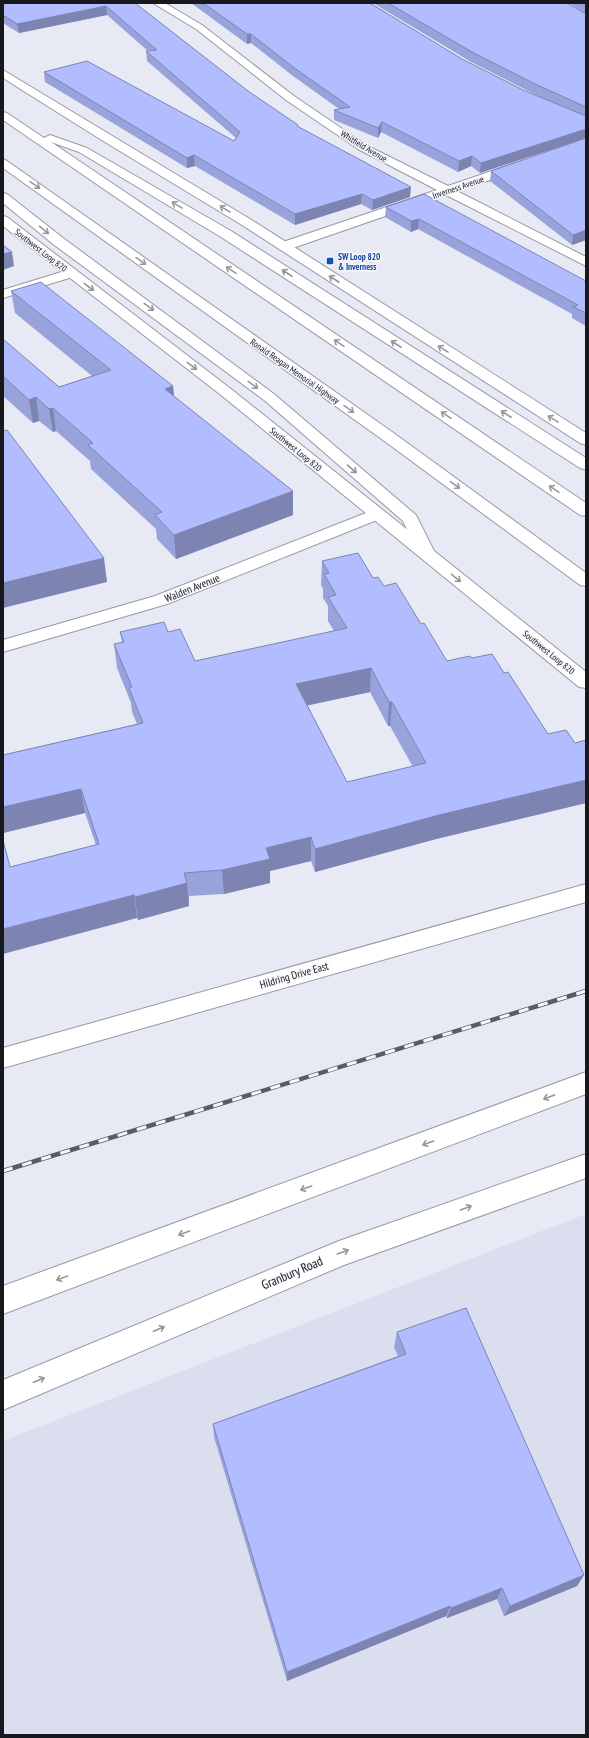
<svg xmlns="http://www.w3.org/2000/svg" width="589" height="1738" font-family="'PT Sans Narrow',sans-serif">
<rect width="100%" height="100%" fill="#e7e9f4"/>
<path fill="#dadeef" d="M586 1214V1735H3V1441Z"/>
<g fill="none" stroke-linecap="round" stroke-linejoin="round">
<defs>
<path id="street" d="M153 3H165L202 25 294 96 366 145 448 186 515 163H523L525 166 523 169 457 191 586 257V266L446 195 290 249H280L279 246 280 243 437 190 358 149 286 100 196 29Z
M71 269 76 270 78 273 76 276 3 298V290Z
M376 509 382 510 384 514 382 518 167 604 3 652V640L155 596Z
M586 884V902L3 1068V1048Z"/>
<path id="secondary" d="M3 70 250 219 586 433V445L580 443 242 225 100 139 3 78Z
M3 216 7 217 231 389 586 672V688L579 687 221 395 3 226Z
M586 1072V1094L3 1314V1286Z
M586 1154V1178L344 1265 3 1410V1380L339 1241Z"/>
<path id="highway" d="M3 112 7 113 44 138 50 135 87 148 231 231 586 458V470L580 468 221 237 79 152 51 142 586 503V516L580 515 3 120Z
M3 159 7 161 395 434 586 573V586L580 585 383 440 3 168Z
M3 193 7 194 63 238 274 394 416 515 435 553 432 557 426 558 420 557 403 521 264 400 53 244 3 203Z"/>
</defs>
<use href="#street" stroke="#9799a3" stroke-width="2"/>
<use href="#secondary" stroke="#9799a3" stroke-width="2"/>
<use href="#highway" stroke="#9799a3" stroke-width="2"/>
<use href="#street" fill="#fff" fill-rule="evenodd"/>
<use href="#secondary" fill="#fff" fill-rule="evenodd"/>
<use href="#highway" fill="#fff" fill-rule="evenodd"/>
<defs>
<path id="rail" d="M3 1171 586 991"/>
</defs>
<use href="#rail" stroke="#5b5c63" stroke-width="4.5"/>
<use href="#rail" stroke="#f6f7fd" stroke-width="3" stroke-dasharray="10" stroke-linecap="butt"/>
</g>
<path fill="#99a3db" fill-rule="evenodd" d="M3 3H135L248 91 298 125V127L410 197 372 210 361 204 295 225 195 166 187 168 45 82 44 72 234 141 236 138 147 61 146 51H148L107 15 19 33 3 23Z
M191 3H370L462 59 523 90 545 99 532 93 471 62 373 3H567L585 13 569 3H586V138L480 173 471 166 458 172 381 132 378 138 334 120V110L339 109 293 76 251 43 247 44Z
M586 138V240L572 245 490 181 491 171Z
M386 207 586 281V326L572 318V314L418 229 411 232 385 217Z
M11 291 173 386 174 396 293 515 176 559 157 539 156 529 91 469 90 461 56 431 53 432 39 421 33 423 3 396V339L59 387 92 376 15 313Z
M322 561 373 578 384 586 421 624 447 661 472 658 504 673 548 734 575 743 586 740V803L436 839 315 872 311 861 270 871V883L224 894 189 896V906L138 920 137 918 10 867 96 845 85 813 3 833V755L137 724 132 712 131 703 117 668 114 644 122 642 120 632H168L195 661 334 631 328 621V606L323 598V589L321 585ZM370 692 388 726H390L413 767 347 782 307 705Z
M397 1332 584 1575 577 1586 504 1616 497 1599 447 1618 446 1616 287 1681 214 1437 213 1424 398 1356 394 1347Z"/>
<path fill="#7d84b2" d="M106 6 107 15 19 33 17 24Z
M247 34H251V43L247 44Z
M382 122 381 132 378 138V128Z
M586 129V138L480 173 481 163Z
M194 155 195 166 187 168V158Z
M472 156 471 166 458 172 459 161Z
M411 187 410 197 372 210 373 200Z
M362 194 361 204 295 225V214Z
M419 219 418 229 411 232V221Z
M586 230V240L572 245 573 235Z
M12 252 14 266 3 270V254Z
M173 386 175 409 165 389Z
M36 397 39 421 33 423 29 400Z
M53 408 56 431 53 432 49 409Z
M293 491V515L176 559 174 535Z
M104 558 107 582 3 608V583Z
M371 668 370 692 296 708V684Z
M389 702H392L390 726H388Z
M586 780V803L436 839 315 872V849L439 815Z
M81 789 85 813 3 833V807Z
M311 837V861L270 871V883L224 894 222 870 266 848Z
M187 883 189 906 138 920 135 897Z
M134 895 137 918 3 954V929Z
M584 1575 577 1586 504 1616 510 1606Z
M502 1588 497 1599 447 1618 451 1608Z
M450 1606 446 1616 287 1681V1672Z"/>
<path fill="#b2bdff" stroke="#7d84b2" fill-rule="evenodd" d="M10 3H135L248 91 298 125 297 126 411 187 373 200 362 194 295 214 194 155 187 158 44 72 87 61 234 141 240 132 146 51 157 50 106 6 17 24 3 15V4Z
M203 3H370L462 59 523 90 586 116V129L481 163 472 156 459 161 382 122 378 128 334 110 350 107 293 67 251 34H247Z
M388 3H567L586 14V107L533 83 472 52Z
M586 138V230L573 235 491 171Z
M424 194 586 281V313L573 307 578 305 419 219 411 221 386 207Z
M3 245 12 252 3 254Z
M41 282 173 386 165 389 293 491 174 535 155 515 162 512 88 445 93 443 53 408 49 409 36 397 29 400 3 376V339L59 387 111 370 11 291Z
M7 430 104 558 3 583V431Z
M358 553 373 578 378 577 384 586 396 583 421 624 424 623 447 661 470 656 472 658 492 654 504 673 508 672 548 734 566 730 575 743 586 740V780L439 815 315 849 311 837 266 848 270 859 222 870 184 873 187 883 135 897 134 895 3 929V840L10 867 99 844 81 789 3 807V755L143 723 129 688 132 687 114 644 124 642 120 632 164 622 168 632 180 629 195 661 347 628 328 597 336 595 324 574 329 573 322 561ZM371 668 389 702H392L426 763 347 782 296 684Z
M466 1308 584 1575 510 1606 502 1588 451 1608 450 1606 287 1672 213 1424 406 1354 397 1332Z"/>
<defs><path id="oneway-shaft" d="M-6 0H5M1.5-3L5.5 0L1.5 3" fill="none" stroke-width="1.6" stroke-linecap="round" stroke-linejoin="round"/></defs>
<g stroke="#979799">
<use href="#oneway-shaft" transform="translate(35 185) rotate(35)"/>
<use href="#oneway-shaft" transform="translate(177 205) rotate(-149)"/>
<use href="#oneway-shaft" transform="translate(225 209) rotate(-149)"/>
<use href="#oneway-shaft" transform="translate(44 230) rotate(39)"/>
<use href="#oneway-shaft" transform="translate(141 261) rotate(35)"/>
<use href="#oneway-shaft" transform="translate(231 270) rotate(-146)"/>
<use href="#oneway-shaft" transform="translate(287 273) rotate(-147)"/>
<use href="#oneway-shaft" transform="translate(334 279) rotate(-147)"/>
<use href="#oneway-shaft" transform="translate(89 287) rotate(37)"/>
<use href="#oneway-shaft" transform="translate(149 307) rotate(36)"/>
<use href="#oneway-shaft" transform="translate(339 343) rotate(-146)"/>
<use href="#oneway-shaft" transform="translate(396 344) rotate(-147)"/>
<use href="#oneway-shaft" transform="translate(443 349) rotate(-148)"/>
<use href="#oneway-shaft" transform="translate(192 366) rotate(37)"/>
<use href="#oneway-shaft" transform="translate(253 385) rotate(37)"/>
<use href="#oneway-shaft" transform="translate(349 409) rotate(35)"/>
<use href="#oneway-shaft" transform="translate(506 414) rotate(-147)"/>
<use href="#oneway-shaft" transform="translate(446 415) rotate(-146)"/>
<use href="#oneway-shaft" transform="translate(553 419) rotate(-148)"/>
<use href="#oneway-shaft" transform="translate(352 469) rotate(41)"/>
<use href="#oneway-shaft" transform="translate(455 485) rotate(36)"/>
<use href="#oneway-shaft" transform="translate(554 489) rotate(-146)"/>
<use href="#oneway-shaft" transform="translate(456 578) rotate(39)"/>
<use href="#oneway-shaft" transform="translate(549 1097) rotate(160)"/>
<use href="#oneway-shaft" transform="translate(428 1143) rotate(160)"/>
<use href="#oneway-shaft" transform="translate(306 1188) rotate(160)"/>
<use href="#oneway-shaft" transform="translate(466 1208) rotate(-20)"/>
<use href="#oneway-shaft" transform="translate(184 1233) rotate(160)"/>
<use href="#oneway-shaft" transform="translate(343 1252) rotate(-20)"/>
<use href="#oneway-shaft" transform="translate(62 1278) rotate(160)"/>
<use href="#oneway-shaft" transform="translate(159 1329) rotate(-23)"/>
<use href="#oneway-shaft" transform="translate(39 1380) rotate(-23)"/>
</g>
<rect fill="#1a4fb4" stroke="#f6f7fd" stroke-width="1.5" x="326" y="257" width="8" height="8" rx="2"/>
<g text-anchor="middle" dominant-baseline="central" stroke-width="3" stroke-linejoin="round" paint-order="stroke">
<g font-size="9" fill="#17181c" stroke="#f6f7fd">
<text transform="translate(364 146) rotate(31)">Whitfield Avenue</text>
<text transform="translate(458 187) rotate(-19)">Inverness Avenue</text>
<text transform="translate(41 250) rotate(38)">Southwest Loop 820</text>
<text transform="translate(295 371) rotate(35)">Ronald Reagan Memorial Highway</text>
<text transform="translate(296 449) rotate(39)">Southwest Loop 820</text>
<text transform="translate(549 652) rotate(39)">Southwest Loop 820</text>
</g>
<g font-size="9" font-weight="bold" fill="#164399" stroke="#f6f7fd" text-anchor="start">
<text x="338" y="256">SW Loop 820<tspan x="338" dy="10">&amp; Inverness</tspan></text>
</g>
<g font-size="11" fill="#17181c" stroke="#f6f7fd">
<text transform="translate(192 588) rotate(-22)">Walden Avenue</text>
<text transform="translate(294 975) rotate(-16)">Hildring Drive East</text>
</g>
<g font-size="13" fill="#17181c" stroke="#f6f7fd">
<text transform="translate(292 1273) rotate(-23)">Granbury Road</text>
</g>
</g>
<rect width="589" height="1738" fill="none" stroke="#17181c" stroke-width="8"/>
</svg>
